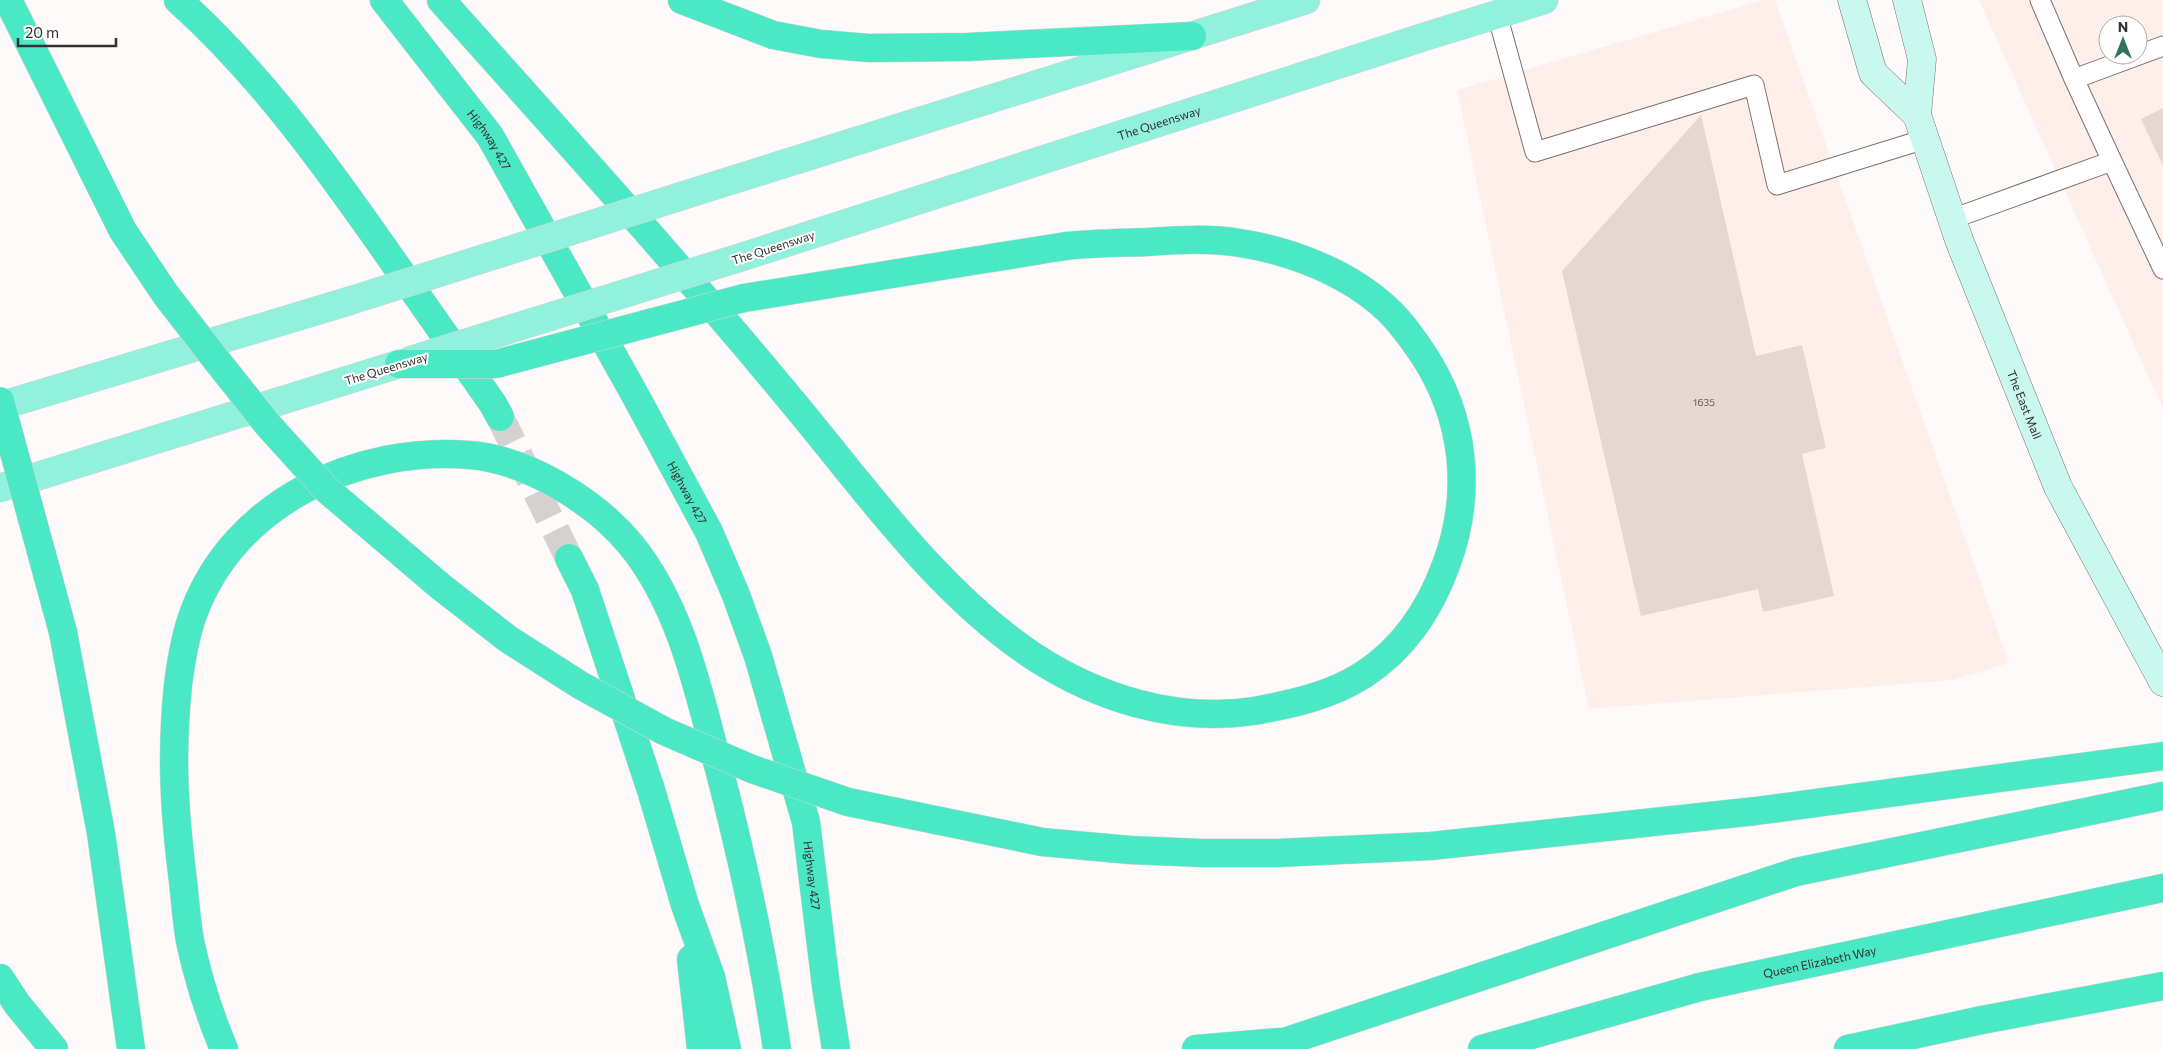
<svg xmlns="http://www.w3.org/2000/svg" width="2163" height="1049" font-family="Commissioner,sans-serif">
<rect width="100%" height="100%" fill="#fdfaf9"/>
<path fill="#feefea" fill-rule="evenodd" d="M1764 0H1775L2009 663 1952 680 1589 709 1457 90Z
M1979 0H2163V409ZM2108 25H2138V55H2108Z"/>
<path fill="#e7d7d1" d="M2163 108V166L2141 119Z
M1701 115 1756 356 1802 345 1826 448 1802 454 1834 596 1763 612 1758 589 1641 616 1562 271Z"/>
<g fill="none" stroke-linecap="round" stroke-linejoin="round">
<path stroke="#d5d1d0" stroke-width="28" stroke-dasharray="28 14" stroke-linecap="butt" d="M500 417 569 558"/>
<defs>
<path id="lane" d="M2040 0 2074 79
M1497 14 1535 152 1754 85 1777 185 1925 139
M2112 161 2074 79 2163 46
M1952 219 2112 161 2163 269"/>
<g id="secondary">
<path d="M1852 0 1873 73 1917 115"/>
<path id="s1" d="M1907 0 1922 59 1917 115 1959 240 2058 487 2163 682"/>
</g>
<g id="primary">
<path d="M707 188 1306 0"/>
<path id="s2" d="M745 256 1430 35 1544 0"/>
<path d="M0 406 349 301"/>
<path d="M0 488 399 364"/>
</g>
<g id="highway">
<path d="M178 0C256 70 316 152 376 237 415 293 454 349 493 404L500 417"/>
<path id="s3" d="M384 0 490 136 634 393 709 532 736 595 758 656 806 822 826 986 836 1049"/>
<path d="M441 0C557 130 675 260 786 394 861 483 935 591 1033 656 1097 698 1176 723 1254 711 1292 704 1330 696 1363 675 1403 649 1430 609 1446 565 1473 493 1465 418 1423 354 1412 338 1401 322 1387 309 1348 273 1292 251 1240 243 1209 238 1177 240 1147 242 1120 243 1092 243 1066 246 1039 250 1012 255 985 259 905 272 824 285 744 298"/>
<path d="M682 0 773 35 821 44 869 48 967 47 1192 36"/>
<path d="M569 558 585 590 651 790 685 905 711 977 727 1049"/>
<path d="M63 632 101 833 131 1049"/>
<path d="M1130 850 1202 853H1277L1431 846 1756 811 2163 756"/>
<path d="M691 959 701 1049"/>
<path d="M0 978 17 1004 54 1049"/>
<path d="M224 1049C209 1014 198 978 190 941 186 919 185 896 182 873 174 807 171 753 178 685 181 661 185 635 194 612 235 502 357 446 469 455 526 459 595 501 631 545 680 605 698 688 717 761 742 856 763 952 777 1049"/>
<path d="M1196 1049 1280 1042"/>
<path d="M1263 1049 1796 872 2163 796"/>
<path id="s4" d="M1482 1049 1700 987 2163 888"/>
<path d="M1848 1049 1982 1020 2163 986"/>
</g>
</defs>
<use href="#lane" stroke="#7c6f6a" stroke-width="21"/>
<use href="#secondary" stroke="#7c6f6a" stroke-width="29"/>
<use href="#primary" stroke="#d7d5d5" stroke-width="29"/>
<use href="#highway" stroke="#d7d5d5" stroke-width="29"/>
<use href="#lane" stroke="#fff" stroke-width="19"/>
<use href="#secondary" stroke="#c9f8ee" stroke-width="28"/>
<use href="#primary" stroke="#92f1dc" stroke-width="28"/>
<use href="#highway" stroke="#4ae8c5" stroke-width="28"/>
<defs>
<path id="primary-bridge" d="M349 301 707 188
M408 361 745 256"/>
<path id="highway-bridge" d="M8 0 123 231 166 295 214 357 268 425 326 489 440 586 508 639 580 685 664 731 752 769 848 802 1042 842 1130 850
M399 364H496L744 298
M0 401 63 632"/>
</defs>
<use href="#primary-bridge" stroke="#d7d5d5" stroke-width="29" stroke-linecap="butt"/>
<use href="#highway-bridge" stroke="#d7d5d5" stroke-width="29" stroke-linecap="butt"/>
<use href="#primary-bridge" stroke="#92f1dc" stroke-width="28"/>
<use href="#highway-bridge" stroke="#4ae8c5" stroke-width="28"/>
</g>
<g text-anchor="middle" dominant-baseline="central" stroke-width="4" stroke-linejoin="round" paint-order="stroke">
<g font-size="10" fill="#625956">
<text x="1704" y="402">1635</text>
</g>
<g font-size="12" fill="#352f2d" stroke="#fff">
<text stroke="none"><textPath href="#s2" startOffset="435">The Queensway</textPath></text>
<text stroke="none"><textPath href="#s3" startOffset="175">Highway 427</textPath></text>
<text transform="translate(773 247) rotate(-18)">The Queensway</text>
<text transform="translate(386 368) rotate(-17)">The Queensway</text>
<text stroke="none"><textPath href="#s1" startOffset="426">The East Mall</textPath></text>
<text stroke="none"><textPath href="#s3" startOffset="580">Highway 427</textPath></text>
<text stroke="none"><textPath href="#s3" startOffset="985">Highway 427</textPath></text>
<text stroke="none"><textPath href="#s4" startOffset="349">Queen Elizabeth Way</textPath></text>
</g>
</g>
<g transform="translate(2123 40)"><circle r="24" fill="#ffffff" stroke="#aeacab"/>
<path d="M0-4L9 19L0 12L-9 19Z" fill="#317262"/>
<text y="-8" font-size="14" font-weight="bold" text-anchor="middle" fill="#352f2d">N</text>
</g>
<path d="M18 38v8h98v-8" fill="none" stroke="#352f2d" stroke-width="2.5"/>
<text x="25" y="38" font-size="15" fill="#352f2d" stroke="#ffffff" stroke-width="4" paint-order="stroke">20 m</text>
</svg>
